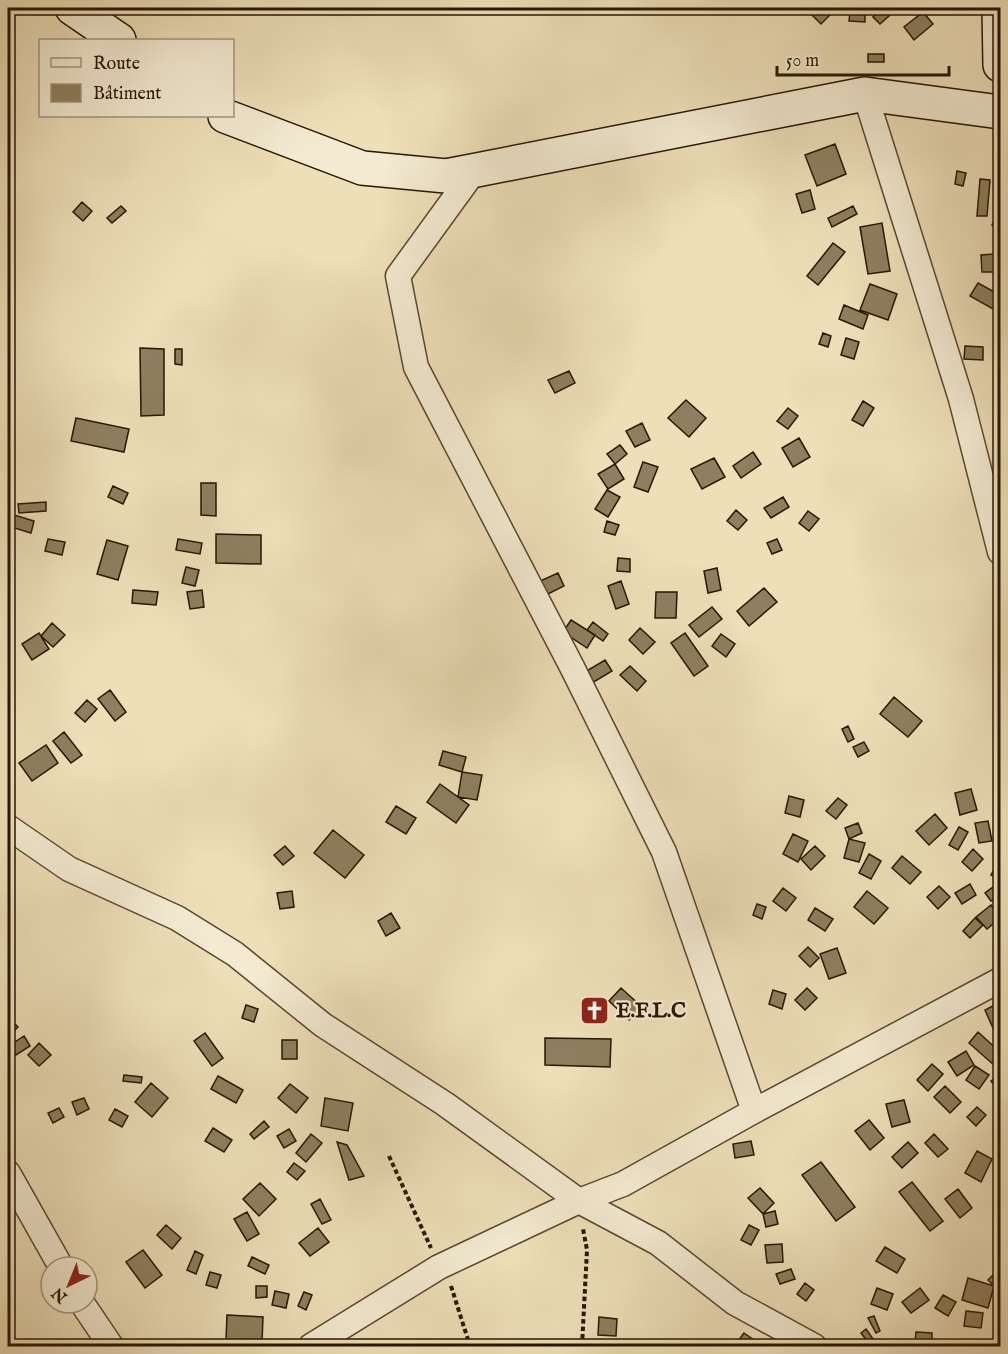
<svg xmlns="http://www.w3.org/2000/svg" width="1008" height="1354" font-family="'IM FELL English',serif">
<rect width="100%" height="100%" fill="#eddfb8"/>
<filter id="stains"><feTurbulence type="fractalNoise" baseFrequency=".00333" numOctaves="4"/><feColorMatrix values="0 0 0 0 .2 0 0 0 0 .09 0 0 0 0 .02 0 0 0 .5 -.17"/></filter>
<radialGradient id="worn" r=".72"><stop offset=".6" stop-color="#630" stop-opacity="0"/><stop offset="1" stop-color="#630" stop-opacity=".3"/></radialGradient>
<path fill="#8e7f60" stroke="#271601" stroke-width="1.5" d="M819 8 830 15 821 24 812 15Z
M882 9 889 16 880 24 873 17Z
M850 12 865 13V22L849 21Z
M923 12 933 24 914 40 904 27Z
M868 54H884V62H868Z
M835 144 846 174 817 186 805 155Z
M957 171 966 173 963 186 955 184Z
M980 179 990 180 987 216H977Z
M810 190 815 209 802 213 796 194Z
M82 202 92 211 83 221 73 212Z
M121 206 126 211 112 223 107 218Z
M853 206 857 214 832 227 828 218Z
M999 213H1000L999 230 992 225Z
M882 223 890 271 868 274 860 227Z
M833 243 845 252 818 285 807 276Z
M994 254 995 272H982L981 255Z
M978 283 1000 295 993 309 970 296Z
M870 284 897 294 888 320 860 310Z
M844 305 868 315 863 329 839 319Z
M823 333 831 336 828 347 819 344Z
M846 338 859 342 854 359 841 355Z
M965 346 983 347V360L964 359Z
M140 348 164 349V415L141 416Z
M175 349H182V365L175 364Z
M569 371 575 383 555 393 548 380Z
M686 400 706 418 689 437 668 418Z
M863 401 874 408 863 426 852 420Z
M788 408 798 416 788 429 777 421Z
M76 418 129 429 124 452 71 441Z
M642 423 650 440 635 447 626 431Z
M799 438 810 457 793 467 782 448Z
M620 445 627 454 615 464 607 454Z
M753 452 761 464 741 478 733 466Z
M714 458 725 477 702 489 691 469Z
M643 462 658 467 648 492 634 487Z
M615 464 624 479 608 489 598 474Z
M201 483H216V516L201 515Z
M113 486 128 493 123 504 108 497Z
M607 490 620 497 608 517 595 509Z
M783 497 789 507 771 518 764 508Z
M46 502V511L19 513 18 504Z
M736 510 747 520 738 530 727 521Z
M808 511 819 519 809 531 799 523Z
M11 514 34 521 31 533 8 526Z
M607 521 619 525 615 535 604 532Z
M216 534 261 535V564L216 563Z
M48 539 65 542 62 555 45 551Z
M178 539 202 543 200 554 176 550Z
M777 539 782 550 772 554 767 543Z
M107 540 128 546 118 580 97 574Z
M618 558 630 559V572L617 571Z
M186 567 199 570 195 586 182 583Z
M717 568 721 590 708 593 704 571Z
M558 573 564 586 536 600 529 586Z
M621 581 629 604 616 609 608 586Z
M764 588 777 602 749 626 737 611Z
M133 590 158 592 156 605 132 603Z
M202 590 204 607 190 609 187 592Z
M656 592H677L676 618H655Z
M712 607 722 619 699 637 689 625Z
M571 620 595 635 587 648 563 632Z
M593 622 608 634 603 641 587 630Z
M52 623 65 635 53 647 41 636Z
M640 628 655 642 643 654 629 640Z
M39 633 49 649 32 660 22 644Z
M685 633 708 666 694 676 671 643Z
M721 634 735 644 726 657 712 646Z
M605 660 612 671 592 683 585 672Z
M630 666 646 681 637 691 620 675Z
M110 690 126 712 115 721 98 699Z
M894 697 922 721 908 737 880 714Z
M87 700 97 709 85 722 75 713Z
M848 726 854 739 848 742 842 729Z
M64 732 82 755 71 763 53 741Z
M864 742 869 751 858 757 853 747Z
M46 745 58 763 32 781 19 763Z
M443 751 466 757 462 772 439 765Z
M462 772 482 775 477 800 458 797Z
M440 784 469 805 456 823 427 802Z
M971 789 977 810 960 815 955 793Z
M789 796 804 800 800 817 785 813Z
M838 798 847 805 836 819 826 811Z
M396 806 416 818 406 834 386 822Z
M935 814 947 828 929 845 916 831Z
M988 821 992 841 979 843 975 823Z
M858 823 862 833 849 839 845 828Z
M959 827 968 832 958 850 949 845Z
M333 830 364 855 345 878 314 853Z
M793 834 808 841 798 862 783 854Z
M849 839 865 843 859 862 844 858Z
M285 846 294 856 283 865 274 855Z
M815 846 825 856 811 870 801 859Z
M973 849 983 859 972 871 962 862Z
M869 854 881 861 871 879 859 873Z
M902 856 921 872 910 884 892 868Z
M995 868 1000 870 999 879 991 875Z
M970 884 976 895 962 904 955 893Z
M997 884 1000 895 991 901 985 893Z
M939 886 950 897 938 909 927 897Z
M783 888 796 898 786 911 773 901Z
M292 891 294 907 280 909 277 893Z
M867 891 888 908 874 924 854 907Z
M757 904 766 907 762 919 753 915Z
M991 905 1000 918 987 929 976 917Z
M815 908 833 919 825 931 808 920Z
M391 913 400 928 386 936 378 921Z
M975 918 983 925 970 938 963 931Z
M808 947 819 958 810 967 799 956Z
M837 948 846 973 829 979 820 954Z
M621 988 642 1007 629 1020 609 1001Z
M807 988 817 998 805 1010 795 1000Z
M773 990 786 994 782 1009 769 1004Z
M1000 1002V1044L985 1010Z
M246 1005 258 1009 254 1022 242 1018Z
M8 1017 18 1027 13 1032 8 1027Z
M978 1032 1000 1052V1059L995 1066 969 1043Z
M205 1033 223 1058 212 1066 194 1041Z
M24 1036 30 1046 16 1055 9 1046Z
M545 1038 611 1039 610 1067 545 1065Z
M282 1040H297V1059H282Z
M39 1043 51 1055 39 1066 28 1055Z
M966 1051 974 1065 957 1076 948 1062Z
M932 1064 943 1074 928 1091 917 1080Z
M975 1066 989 1075 979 1089 966 1080Z
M1000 1074V1092L991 1081Z
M124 1075 142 1077 141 1083 123 1081Z
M218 1076 243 1090 236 1103 211 1089Z
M151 1083 168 1098 152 1117 135 1102Z
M290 1084 308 1098 296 1113 278 1098Z
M945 1086 961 1102 950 1113 934 1097Z
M84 1098 89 1109 77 1115 72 1102Z
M325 1098 353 1103 348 1131 321 1126Z
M904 1100 910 1122 892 1127 886 1104Z
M977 1107 986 1115 976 1126 967 1117Z
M59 1108 64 1117 53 1123 48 1113Z
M115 1109 128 1116 122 1127 109 1120Z
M869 1120 884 1138 870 1150 855 1131Z
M264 1121 269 1127 254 1139 250 1134Z
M213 1128 232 1140 224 1152 205 1141Z
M289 1129 296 1141 284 1148 277 1136Z
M311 1134 322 1143 306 1162 296 1153Z
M934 1134 948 1149 938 1157 925 1143Z
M751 1141 754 1155 735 1158 733 1144Z
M337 1142 347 1145 364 1176 349 1180Z
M908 1142 918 1153 902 1168 892 1157Z
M977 1151 992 1159 981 1182 965 1173Z
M821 1162 855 1207 836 1221 802 1175Z
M294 1163 305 1171 297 1180 287 1172Z
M912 1182 943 1221 930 1231 899 1192Z
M260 1183 276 1199 259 1216 243 1199Z
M760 1188 774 1203 763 1214 748 1198Z
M958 1189 972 1208 960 1218 945 1199Z
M320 1199 331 1220 322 1224 311 1204Z
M775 1211 778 1224 766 1227 763 1214Z
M247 1212 259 1234 247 1241 234 1219Z
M166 1225 181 1238 172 1249 157 1235Z
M749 1225 759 1230 751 1245 741 1240Z
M318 1228 329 1242 310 1256 299 1243Z
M782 1244 783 1262 767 1263 765 1245Z
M885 1247 905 1259 897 1273 876 1261Z
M143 1250 162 1275 145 1288 126 1262Z
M195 1251 203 1255 196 1274 187 1270Z
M252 1257 269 1265 265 1274 248 1266Z
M791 1269 795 1279 780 1284 776 1274Z
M997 1271 1000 1275V1292L988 1280Z
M210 1272 221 1275 217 1288 206 1285Z
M968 1278 994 1286 988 1308 962 1300Z
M805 1283 814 1290 806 1301 797 1294Z
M256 1286H267V1297L256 1298Z
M877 1288 893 1294 887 1310 871 1304Z
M920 1288 929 1300 911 1313 902 1302Z
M275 1291 289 1294 286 1308 272 1305Z
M304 1292 312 1295 306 1310 298 1306Z
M943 1295 956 1302 948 1316 935 1308Z
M966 1311 983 1313 981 1328 964 1326Z
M227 1315 263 1317 262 1342 226 1340Z
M874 1316 880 1331 876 1333 868 1318Z
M599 1317 617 1319 616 1336 598 1335Z
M866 1329 873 1339 868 1342 861 1333Z
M916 1332 932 1333V1343L915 1342Z
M744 1333 760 1344 758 1346H745L738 1341Z"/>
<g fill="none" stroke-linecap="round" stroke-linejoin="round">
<defs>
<path id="minor" d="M865 94 961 399 1000 552
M475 170 398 276 416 367 572 667 664 852 754 1111
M8 827 69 869 177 918 235 954 323 1025 445 1104 579 1201 658 1243 735 1303 814 1346
M8 1173 61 1267
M82 1303 111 1346
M311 1346 439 1267 579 1201 623 1184 754 1111 1000 980"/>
<path id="secondary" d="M72 8 119 40
M999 8 1000 65
M225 116 362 168 446 176 865 94 1000 112"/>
</defs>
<use href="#minor" stroke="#58482f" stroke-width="27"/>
<use href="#secondary" stroke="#271601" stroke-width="36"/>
<path stroke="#271601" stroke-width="4" stroke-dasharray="4.5 3" stroke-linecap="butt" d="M389 1156 431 1248
M451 1286 470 1346
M582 1346 587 1250 583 1229"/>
<use href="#minor" stroke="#f3ead1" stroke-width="24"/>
<use href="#secondary" stroke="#f3ead1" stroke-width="33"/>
</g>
<defs>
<symbol id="church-square" viewBox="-11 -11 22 22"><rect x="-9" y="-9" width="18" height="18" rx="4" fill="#8f2418" stroke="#f3ead1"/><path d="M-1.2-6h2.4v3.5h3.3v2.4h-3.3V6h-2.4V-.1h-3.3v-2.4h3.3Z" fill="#fff"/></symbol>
</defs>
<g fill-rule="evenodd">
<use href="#church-square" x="578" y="994" width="33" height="33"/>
</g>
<g text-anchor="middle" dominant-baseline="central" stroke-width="4.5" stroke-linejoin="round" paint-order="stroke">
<g font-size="21" font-weight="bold" fill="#271601" stroke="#f3ead1" text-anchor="start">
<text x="616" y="1011">E.F.L.C</text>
</g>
</g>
<rect width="1008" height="1354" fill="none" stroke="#eddfb8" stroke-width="30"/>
<rect x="9" y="9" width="990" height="1336" fill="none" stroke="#271601" stroke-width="3"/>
<rect x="15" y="15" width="978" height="1324" fill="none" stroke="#271601" stroke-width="1.5"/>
<rect x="39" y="39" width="195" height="78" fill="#f3ead1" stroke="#a1957e" stroke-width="1.5"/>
<rect x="51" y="58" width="30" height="9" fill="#f3ead1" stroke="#a1957e" stroke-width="1.5"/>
<text x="93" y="69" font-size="18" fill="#271601">Route</text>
<rect x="51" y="84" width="30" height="18" fill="#8e7f60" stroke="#a1957e" stroke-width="1.5"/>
<text x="93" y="99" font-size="18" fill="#271601">Bâtiment</text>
<g transform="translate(69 1285) rotate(223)"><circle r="28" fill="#f3ead1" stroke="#a1957e" stroke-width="1.5"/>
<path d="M0-4.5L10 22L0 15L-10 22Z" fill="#8f2418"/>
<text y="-9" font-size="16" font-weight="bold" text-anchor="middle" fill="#271601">N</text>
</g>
<path d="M777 66v9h172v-9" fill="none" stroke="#271601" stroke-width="3"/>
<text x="786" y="66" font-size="18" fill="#271601" stroke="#f3ead1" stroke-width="4.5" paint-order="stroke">50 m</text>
<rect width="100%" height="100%" filter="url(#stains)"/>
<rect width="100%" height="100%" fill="url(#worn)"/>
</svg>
